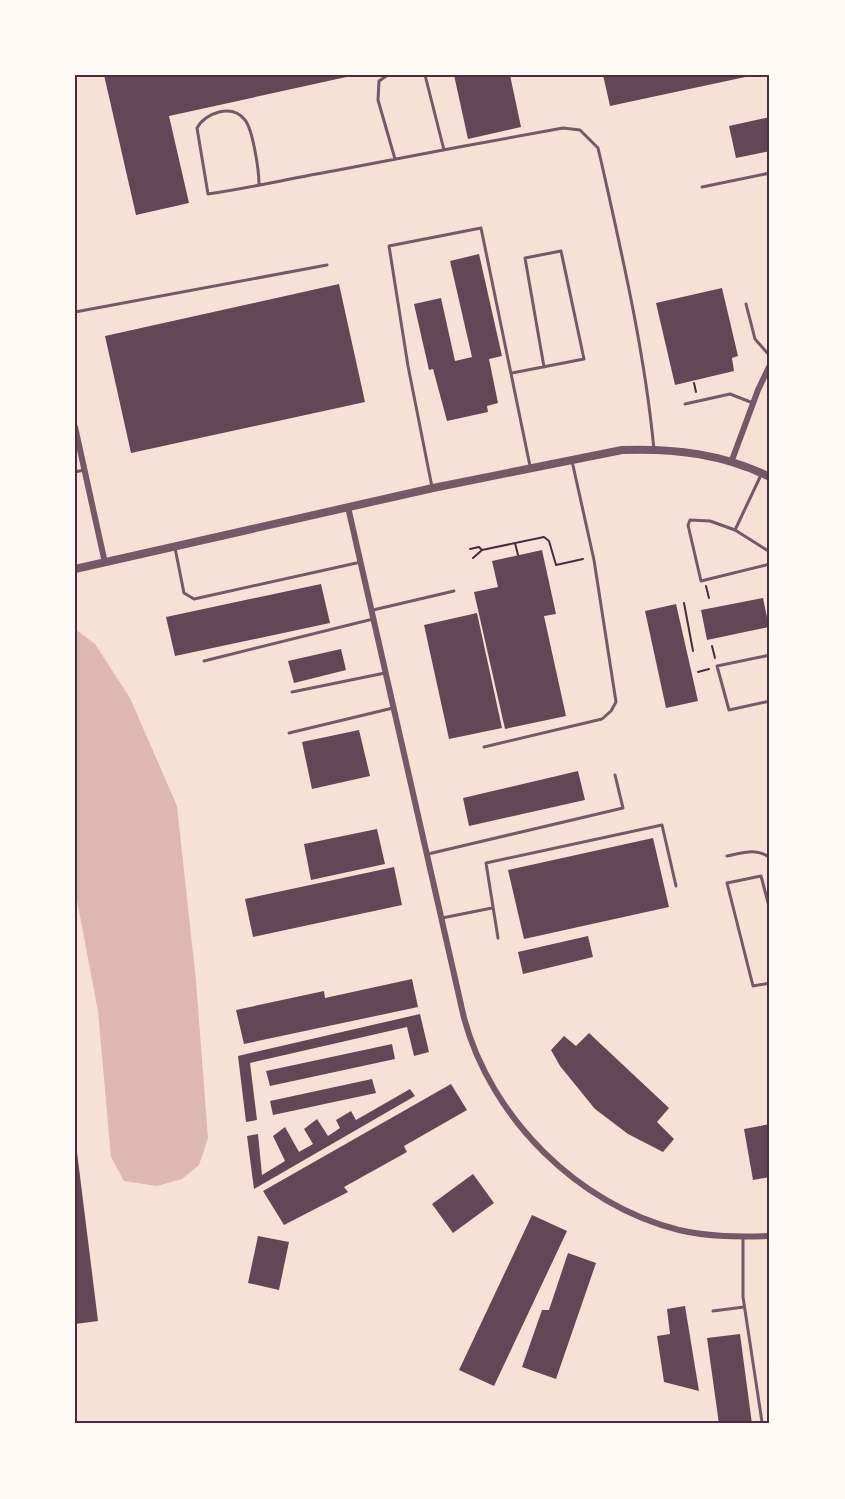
<svg xmlns="http://www.w3.org/2000/svg" width="845" height="1499" font-family="Mulish,sans-serif">
<rect width="100%" height="100%" fill="#f7e1d7"/>
<path fill="#dcb8b0" d="M75 629 95 644 130 698 177 806 196 981 208 1138 199 1165 182 1179 157 1186 124 1181 111 1157 98 1011 75 890Z"/>
<path fill="#644757" d="M104 75H351V76L169 116 189 203 136 215Z
M454 75H510L521 127 468 139Z
M603 75H750V76L610 106Z
M770 117V151L736 158 729 126Z
M479 254 502 356 489 359 498 403 487 406 488 412 447 421 433 369 429 370 414 304 441 298 455 361 472 357 450 261Z
M339 284 365 402 131 453 105 336Z
M722 288 738 356 732 358 734 371 675 385 656 303Z
M542 550 556 614 544 616 566 716 505 729 474 592 498 587 492 561Z
M321 584 330 623 175 656 166 617Z
M763 598 769 627 707 640 701 610Z
M676 604 698 701 666 708 645 611Z
M477 613 502 728 449 739 424 625Z
M341 649 346 670 294 683 288 661Z
M359 730 370 776 312 789 302 742Z
M578 771 585 800 469 826 463 798Z
M377 829 385 864 311 880 304 844Z
M653 838 669 907 524 939 508 870Z
M394 867 402 905 253 937 245 899Z
M588 936 593 957 523 974 518 952Z
M412 979 418 1007 244 1044 236 1010 324 991 325 998Z
M420 1014 429 1052 414 1056 407 1027 250 1063 257 1120 246 1122 238 1056Z
M589 1033 669 1108 657 1122 674 1139 663 1152 628 1134 595 1109 560 1066 551 1050 564 1036 576 1046Z
M392 1044 395 1059 270 1086 266 1071Z
M372 1079 376 1093 273 1115 270 1101Z
M451 1084 467 1110 404 1146 407 1152 344 1187 348 1192 284 1225 263 1191Z
M410 1089 415 1096 254 1189 247 1136 258 1134 262 1175 285 1161 273 1136 285 1127 299 1152 313 1144 304 1129 317 1119 328 1136 340 1128 336 1120 351 1111 356 1120Z
M770 1124V1177L753 1180 744 1129Z
M75 1136 98 1321 75 1324Z
M473 1174 494 1203 453 1233 432 1204Z
M532 1215 567 1231 494 1386 459 1370Z
M258 1236 289 1242 279 1290 248 1283Z
M568 1253 596 1263 556 1379 522 1367 542 1310H549Z
M685 1306 699 1391 664 1382 657 1336 670 1334 667 1309Z
M740 1334 752 1424H719L707 1338Z"/>
<g fill="none" stroke-linecap="round" stroke-linejoin="round">
<path stroke="#4a2c40" stroke-width="2" d="M694 383 696 392
M515 543 518 555
M470 549 479 547 482 550 473 558
M482 550 544 537 549 541 556 565 583 559
M706 586 709 598
M684 603 693 651
M712 646 715 658
M698 672 709 669"/>
<path stroke="#755966" stroke-width="3" d="M388 75 379 81 378 100 395 159
M425 75 444 150
M259 184C259 171 253 130 245 120 232 103 205 113 197 128L208 194C250 188 292 178 333 171 410 156 486 142 563 128L580 130 598 148 602 165C623 259 645 354 654 450
M702 187 770 173
M746 304 755 339 770 356
M75 312 327 265
M512 373 584 359 561 251 525 258 544 367
M685 404 730 394 753 403
M75 472 84 470
M761 475 735 530 770 552
M432 487 408 366 389 246 481 228 530 466
M735 530 710 521 690 520 688 525 701 581 770 564
M175 548 184 593 194 599 361 562
M373 610 454 591
M770 655 717 666 729 710 770 701
M204 661 373 619
M292 692 385 673
M289 733 393 708
M484 747 602 719 611 711 616 702 594 560 572 461
M428 854 623 808 615 775
M727 856C742 853 757 847 770 858
M770 910 761 876 727 883 753 986 770 983
M442 918 492 908
M498 938 486 863 662 825 676 886
M770 938V944
M743 1237V1297L762 1422
M713 1311 744 1307"/>
<path stroke="#755966" stroke-width="6" d="M75 427 105 563
M732 460 758 390 770 365
M348 507 464 1018C491 1118 578 1205 679 1230 709 1237 739 1237 770 1236"/>
<path stroke="#755966" stroke-width="8" d="M75 569 433 488 622 450C674 448 723 454 770 477"/>
</g>
<rect width="845" height="1499" fill="none" stroke="#fffaf5" stroke-width="153"/>
<rect x="76" y="76" width="692" height="1346" fill="none" stroke="#4a2c40" stroke-width="2"/>
</svg>
